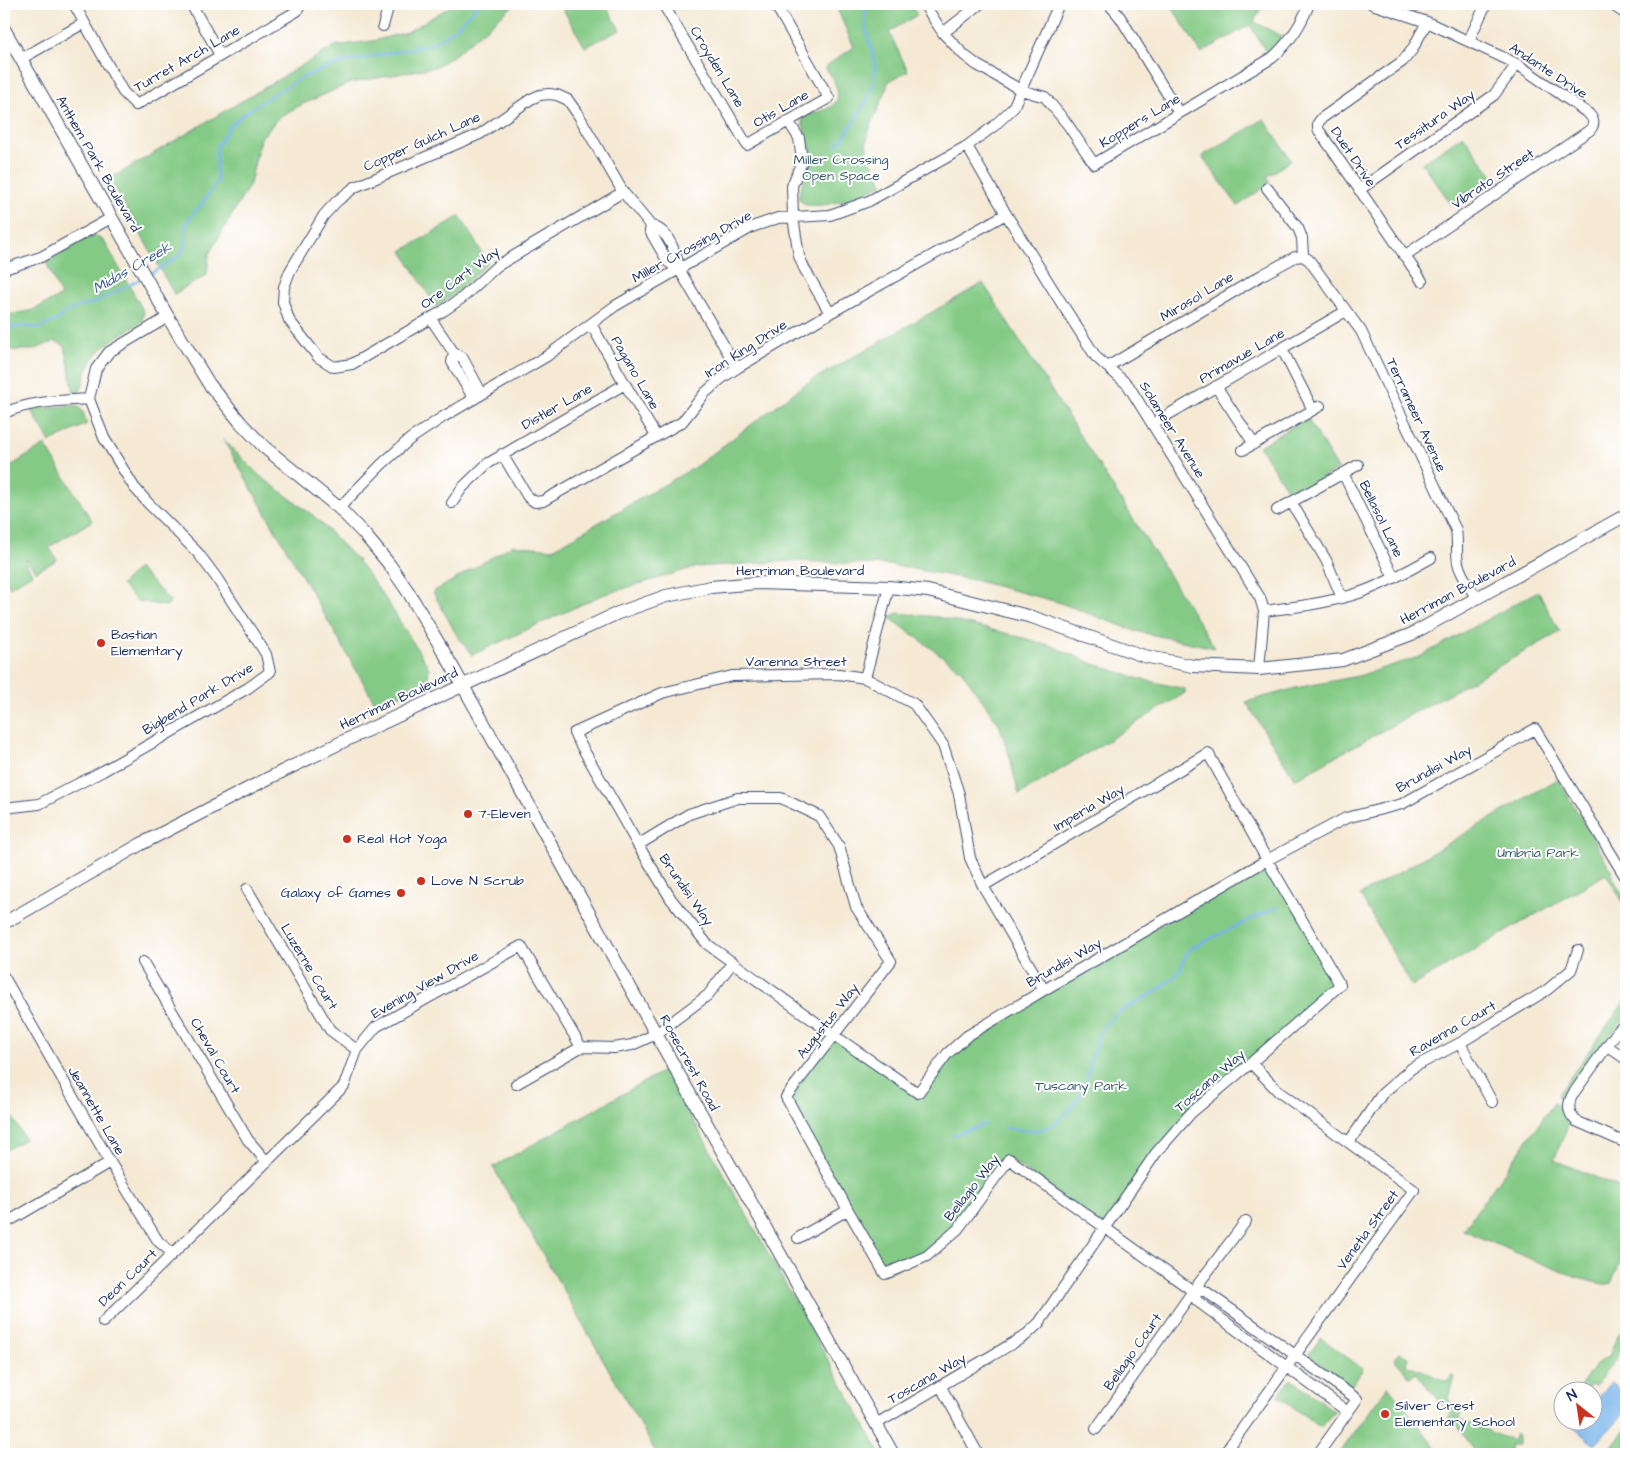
<svg xmlns="http://www.w3.org/2000/svg" width="1630" height="1458" font-family="'Architects Daughter',sans-serif">
<rect width="100%" height="100%" fill="#fff"/>
<filter id="ink" filterUnits="userSpaceOnUse"><feTurbulence type="fractalNoise" baseFrequency=".02" numOctaves="2"/><feDisplacementMap in="SourceGraphic" scale="10" xChannelSelector="R" yChannelSelector="G"/><feConvolveMatrix kernelMatrix="1 2 1 2 8 2 1 2 1" color-interpolation-filters="sRGB"/></filter>
<filter id="wash" filterUnits="userSpaceOnUse"><feTurbulence type="fractalNoise" baseFrequency=".0096" numOctaves="4" result="noise"/><feDisplacementMap in="SourceGraphic" scale="20" xChannelSelector="R" yChannelSelector="G"/><feGaussianBlur stdDeviation="1.12" result="paint"/><feColorMatrix in="noise" values="0 0 0 0 0 0 0 0 0 0 0 0 0 0 0 0 0 1.4 0 .05"/><feComposite in="paint" operator="in"/></filter>
<g filter="url(#wash)">
<rect width="100%" height="100%" fill="#f5e9d4"/>
<path fill="#84ca86" stroke="#507c72" d="M455 4H515L453 56 435 67 350 83 301 105 279 117 260 139 250 184 209 254 207 275 174 294 110 179 335 46 373 41 407 32Z
M560 4H605L620 30 585 47Z
M842 4H910L917 15 889 32 908 71 888 82C885 100 863 134 867 148 869 160 878 173 883 184 859 196 832 208 806 205L799 199C798 186 809 175 810 162 813 143 803 134 802 119 809 114 816 113 824 110 849 101 834 81 825 67L854 47 838 11Z
M1170 4H1263L1254 22 1282 36 1275 45 1266 52 1250 25 1201 53Z
M1264 119 1291 160 1267 177 1270 183 1238 206 1202 156Z
M1463 135 1493 176 1452 205 1422 163Z
M460 216 488 263 454 294 436 307 402 251Z
M96 236 104 241 144 312 142 321 139 324C119 335 100 345 89 366 84 375 85 387 77 394H74L65 346 55 341 33 350H4V316L33 310 61 296 46 262 88 238Z
M983 283 1215 648 1135 631 1058 602 973 580 891 565 792 561 696 567 602 595 472 655 456 634 433 592 513 545 553 549 695 467 804 385Z
M74 405C83 408 84 415 87 424L50 442 31 410Z
M1307 418 1338 469 1292 497 1259 446Z
M223 439 260 476 314 516 358 561 387 601 429 668 428 677 425 683 377 706Z
M45 445 92 521 49 547 57 560 35 572 28 560 25 561 32 574 10 587 4 576V470Z
M138 568 171 602 166 606 137 601 121 585Z
M1538 591 1560 632 1295 779 1246 702 1296 688 1358 676 1419 657Z
M898 613 938 617 1009 634 1052 646 1094 664 1136 678 1185 689V693L1019 795 1010 758 999 724 961 670 889 617Z
M1558 779 1612 871 1610 872 1626 901V907L1606 874 1412 986 1360 895Z
M1267 860 1340 985 1191 1113 1105 1228 1009 1159 958 1229 927 1256 885 1274 786 1097 835 1036 918 1093 947 1054Z
M1626 999V1017L1599 1047 1563 1099 1557 1096Z
M665 1070 881 1454H657L493 1167Z
M4 1103 25 1139 4 1151Z
M1554 1103 1563 1109V1117L1568 1125 1554 1160 1626 1190V1247L1611 1284C1594 1289 1487 1240 1463 1230Z
M1624 1328 1626 1329C1626 1352 1608 1369 1594 1386L1591 1384 1586 1390H1578L1596 1364 1609 1356 1618 1335Z
M1321 1338 1363 1369 1351 1386 1308 1355Z
M1399 1353 1408 1357 1406 1364 1448 1382 1451 1376 1455 1377 1449 1398 1456 1412 1454 1418 1449 1421H1446L1451 1415 1416 1373 1410 1377 1396 1361 1395 1357Z
M1291 1379 1334 1411 1321 1428 1278 1396Z
M1388 1386 1437 1449 1440 1454H1339Z
M1461 1411 1460 1419 1512 1441 1515 1434H1516L1518 1437V1445H1510V1454H1476L1457 1424 1451 1427 1458 1412Z
M1626 1429V1454H1605Z"/>
<path fill="#77b4ea" stroke="#4972a4" d="M1611 1382 1626 1396V1411L1595 1445 1572 1425 1576 1421 1592 1420 1593 1403Z"/>
<g fill="none" stroke-linecap="round" stroke-linejoin="round">
<path stroke="#77b4ea" stroke-width="2.5" d="M838 145C853 122 875 97 875 68 875 47 858 25 868 4
M149 275 179 256 185 246 187 238 185 226 191 216 202 204 217 182 216 148 230 126 242 115 275 93 302 78 332 65 428 45C451 36 462 21 479 4
M4 329 21 326 39 328 57 320 65 313 75 308 94 303 142 278
M1006 1128C1017 1130 1029 1132 1040 1130 1062 1125 1082 1098 1087 1077 1091 1062 1093 1044 1102 1030 1117 1006 1147 1001 1167 983 1171 979 1178 975 1180 970 1184 961 1184 954 1193 947L1277 907
M953 1135 986 1124"/>
</g>
</g>
<g filter="url(#ink)">
<g fill="none" stroke-linecap="round" stroke-linejoin="round">
<defs>
<path id="minor" d="M74 4 123 92 136 105 297 11 301 4
M191 4 220 55
M663 4 747 145 829 98 775 4
M924 4 943 33 964 55 977 65 1021 90 1045 97 1068 125 1094 164 1272 58C1290 42 1301 26 1309 4
M1109 4 1120 17 1179 113
M1372 4 1427 22 1517 64 1589 114C1594 120 1595 124 1590 130L1404 256
M383 26 389 4
M943 33 980 4
M1469 40 1486 4
M21 59 84 23
M788 121 799 138 802 161 792 186 793 217 799 256 804 268 830 313
M967 146 1006 214 1057 296 1096 357 1128 385 1260 598 1264 611 1259 669
M1267 188 1298 228 1302 238 1303 256
M1359 190 1494 95 1517 64
M623 192 497 266 462 298 443 311 352 364 334 367 318 357 289 320 283 302 284 287 290 271 324 215 337 201 355 187 480 134 531 99 540 95 549 94 557 95 568 100 579 116 623 192 651 226C668 229 677 254 679 269L737 368
M651 226 650 231 668 262 679 269
M1303 256 1309 260 1361 331 1456 530C1458 541 1456 552 1458 563 1461 576 1470 587 1477 599
M4 269 41 257 111 218
M1422 281 1318 129V123L1322 118 1403 61 1412 50 1427 22
M431 319 454 353 462 357 482 394
M591 324 625 384 656 436
M1282 349 1313 410
M454 353 452 362 474 399
M1107 367 1262 275 1295 257 1303 256
M1216 386 1254 444
M4 413C31 401 60 401 89 399
M1152 424 1346 311
M1243 450 1320 406
M502 454 528 497 535 502 543 501 682 422 705 393 722 378 737 368 830 313 1006 214
M1343 473 1394 578
M1291 502 1326 560 1342 598
M452 503 462 488 487 464 625 384
M339 508 382 464 410 439 443 417 547 356 615 306 693 261 752 227 778 218 830 215 869 201 967 146 994 126 1013 108 1059 4
M1277 510 1358 465
M1264 611C1296 607 1328 603 1359 593 1384 584 1408 571 1431 558
M865 678 889 587
M4 808 39 804 103 771 248 688 270 672 266 654 216 577 198 553 148 503 134 487 104 438 89 399 96 369 109 352 168 317
M638 845 689 814 738 798H781L819 816 839 846 856 907 891 961 786 1097 848 1210 885 1274 927 1256 958 1229 1009 1159 1193 1291 1197 1301 1348 1412
M247 889 330 1030 357 1050
M143 962 248 1140 267 1162
M4 977 110 1162 158 1241 172 1253
M1044 990 983 886 970 858 959 794 943 745 914 704 865 678 839 674 732 676 662 693 574 733 638 845 671 899 707 944 835 1036 918 1093 947 1054 967 1036 1044 990 1267 860 1346 818 1402 804 1535 729 1626 878
M1626 1023 1617 1032 1573 1094C1567 1104 1568 1113 1576 1121L1626 1143
M1460 1043 1492 1102
M1607 1046 1626 1059
M581 1047 614 1048 632 1045 656 1034 708 995 733 962
M516 1084 581 1047
M1349 1142 1382 1094 1412 1068 1460 1043 1547 990 1571 970 1578 950
M4 1224 110 1162
M798 1238 848 1210
M1193 1291H1205L1357 1399 1318 1454
M103 1322 344 1086 357 1050 376 1027 521 946 581 1047
M941 1387 978 1454
M876 1424 1025 1336 1039 1323 1156 1153 1191 1113 1251 1063 1340 985 1267 860 1208 753 983 886
M1096 1429 1193 1291 1246 1221
M1224 1454 1414 1190 1279 1092 1251 1063"/>
<path id="major" d="M1613 4 1626 13
M4 29 168 317 209 384 241 423 264 447 339 508 365 535 389 564 409 593 452 666 656 1034 893 1454
M4 923 141 844 257 784 342 742 618 613 666 596 711 587 757 583 889 587 928 591 1032 617 1144 656 1193 666 1259 669 1343 660 1412 634 1626 515"/>
</defs>
<use href="#minor" stroke="#3c4b70" stroke-width="12"/>
<use href="#major" stroke="#3c4b70" stroke-width="14"/>
<use href="#minor" stroke="#fff" stroke-width="10"/>
<use href="#major" stroke="#fff" stroke-width="12"/>
</g>
</g>
<g fill="#c8321e" stroke="#fff" stroke-width="2">
<circle cx="101" cy="643" r="5"/>
<circle cx="468" cy="814" r="5"/>
<circle cx="347" cy="839" r="5"/>
<circle cx="421" cy="881" r="5"/>
<circle cx="401" cy="893" r="5"/>
<circle cx="1385" cy="1414" r="5"/>
</g>
<g text-anchor="middle" dominant-baseline="central" stroke-width="4" stroke-linejoin="round" paint-order="stroke">
<g font-size="14" fill="#1b2f5e" stroke="#fff">
<text transform="translate(187 59) rotate(-30)">Turret Arch Lane</text>
<text transform="translate(717 67) rotate(59)">Croyden Lane</text>
<text transform="translate(1548 71) rotate(33)">Andante Drive</text>
<text transform="translate(781 109) rotate(-30)">Otis Lane</text>
<text transform="translate(1435 120) rotate(-35)">Tessitura Way</text>
<text transform="translate(1140 121) rotate(-31)">Koppers Lane</text>
<text transform="translate(422 142) rotate(-24)">Copper Gulch Lane</text>
<text transform="translate(1353 157) rotate(56)">Duet Drive</text>
<text transform="translate(98 164) rotate(60)">Anthem Park Boulevard</text>
<text transform="translate(1493 179) rotate(-34)">Vibrato Street</text>
<text transform="translate(692 247) rotate(-29)">Miller Crossing Drive</text>
<text transform="translate(460 278) rotate(-37)">Ore Cart Way</text>
<text transform="translate(1197 297) rotate(-31)">Mirasol Lane</text>
<text transform="translate(746 349) rotate(-33)">Iron King Drive</text>
<text transform="translate(1242 356) rotate(-30)">Primavue Lane</text>
<text transform="translate(635 373) rotate(60)">Pagano Lane</text>
<text transform="translate(557 407) rotate(-30)">Distler Lane</text>
<text transform="translate(1416 415) rotate(65)">Terrameer Avenue</text>
<text transform="translate(1172 430) rotate(58)">Solameer Avenue</text>
<text transform="translate(1381 519) rotate(64)">Bellasol Lane</text>
<text x="800" y="571">Herriman Boulevard</text>
<text transform="translate(1458 591) rotate(-28)">Herriman Boulevard</text>
<text x="796" y="662">Varenna Street</text>
<text transform="translate(198 699) rotate(-31)">Bigbend Park Drive</text>
<text transform="translate(399 699) rotate(-25)">Herriman Boulevard</text>
<text transform="translate(1434 769) rotate(-29)">Brundisi Way</text>
<text transform="translate(1089 808) rotate(-30)">Imperia Way</text>
<text transform="translate(686 890) rotate(55)">Brundisi Way</text>
<text transform="translate(1064 963) rotate(-30)">Brundisi Way</text>
<text transform="translate(309 967) rotate(59)">Luzerne Court</text>
<text transform="translate(425 985) rotate(-30)">Evening View Drive</text>
<text transform="translate(828 1021) rotate(-52)">Augustus Way</text>
<text transform="translate(1453 1029) rotate(-30)">Ravenna Court</text>
<text transform="translate(215 1056) rotate(60)">Cheval Court</text>
<text transform="translate(689 1063) rotate(61)">Rosecrest Road</text>
<text transform="translate(1210 1081) rotate(-41)">Toscana Way</text>
<text transform="translate(96 1111) rotate(60)">Jeannette Lane</text>
<text transform="translate(972 1188) rotate(-52)">Bellagio Way</text>
<text transform="translate(1368 1230) rotate(-54)">Venetia Street</text>
<text transform="translate(128 1278) rotate(-44)">Deon Court</text>
<text transform="translate(1133 1352) rotate(-55)">Bellagio Court</text>
<text transform="translate(927 1379) rotate(-30)">Toscana Way</text>
</g>
<g font-size="14" fill="#3a5e6a" stroke="#fff">
<text x="841" y="160">Miller Crossing<tspan x="841" dy="16">Open Space</tspan></text>
<text x="1538" y="853">Umbria Park</text>
<text x="1081" y="1086">Tuscany Park</text>
</g>
<g font-size="14" fill="#1b2f5e" stroke="#fff" text-anchor="start">
<text x="111" y="635">Bastian<tspan x="111" dy="16">Elementary</tspan></text>
<text x="478" y="814">7-Eleven</text>
<text x="357" y="839">Real Hot Yoga</text>
<text x="431" y="881">Love N Scrub</text>
<text x="391" y="893" text-anchor="end">Galaxy of Games</text>
<text x="1395" y="1406">Silver Crest<tspan x="1395" dy="16">Elementary School</tspan></text>
</g>
<g font-size="15" font-style="italic" fill="#3b5e8f" stroke="#fff">
<text transform="translate(132 268) rotate(-30)">Midas Creek</text>
</g>
</g>
<rect width="1630" height="1458" fill="none" stroke="#fff" stroke-width="20"/>
<g transform="translate(1578 1406) rotate(330)"><circle r="24" fill="#ffffff" stroke="#a4acbf"/>
<path d="M0-4L9 19L0 12L-9 19Z" fill="#c8321e"/>
<text y="-8" font-size="14" font-weight="bold" text-anchor="middle" fill="#1b2f5e">N</text>
</g>
</svg>
